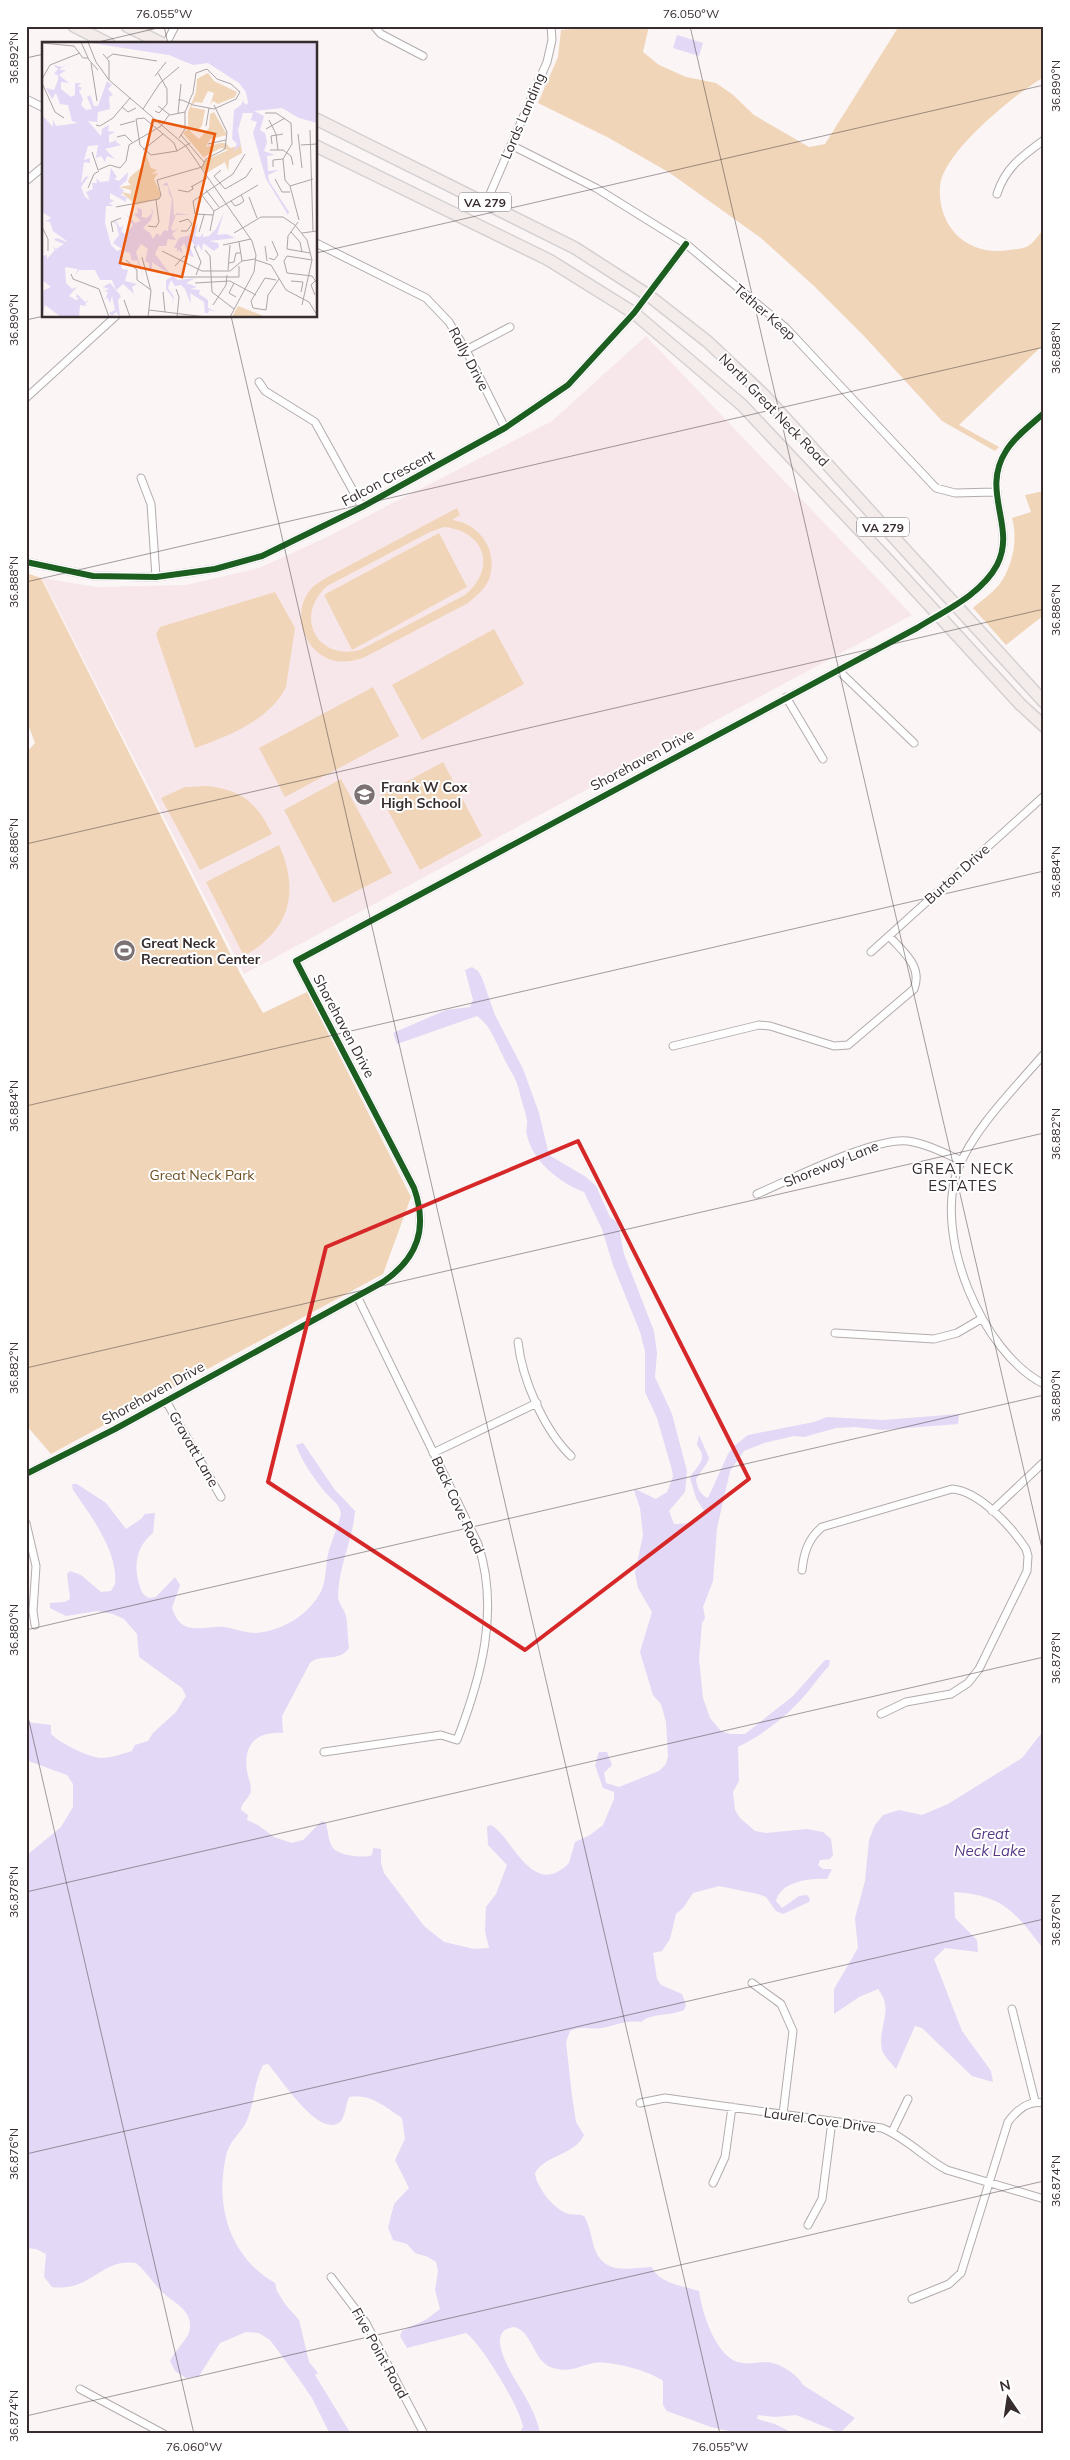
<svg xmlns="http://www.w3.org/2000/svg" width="1070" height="2460" font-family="Mulish,sans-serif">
<rect width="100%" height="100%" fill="#fbf5f6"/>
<path fill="#f7e7ea" d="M646 336 912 615 244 974 42 578 96 587 186 585 259 568 325 538 552 421Z"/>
<path fill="#f0d5b8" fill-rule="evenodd" d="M603 26H649L643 52 659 65 686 77 716 83 732 94 754 115 809 147 825 144 899 26H1044V77C1015 94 943 152 940 186 937 228 969 257 1009 250 1015 249 1024 249 1028 246 1034 243 1039 234 1044 229V344L959 425 999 447 995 451 942 421 864 336 814 286 761 238 670 173 609 138 538 103 558 57 561 30Z
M1044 491V615L1006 645 973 608C981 601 992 593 999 585 1013 566 1018 540 1012 518L1031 512 1025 495Z
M457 508 460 515 452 520C478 523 498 549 490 576 487 588 477 595 468 603L363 658C353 661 343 663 332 660 303 651 291 612 311 589 314 585 320 582 324 579ZM444 527C485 531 497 568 465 595L360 650C316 661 294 616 327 586L430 532Z
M439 533 467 587 352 650 324 595Z
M26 573 41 578 242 977 263 1013 307 992 411 1197 383 1274 51 1454 26 1425V753L35 743 26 719Z
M275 592 295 628 286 687C270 720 228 736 195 748L156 634 160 627Z
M494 629 524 684 422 740 392 685Z
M373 687 399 736 285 797 259 748Z
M443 762 482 836 420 870 380 796Z
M341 779 392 873 333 903 284 810Z
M208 786C243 791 256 802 272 834L200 870 161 798 185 787Z
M279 845C300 892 290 930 244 956L206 882Z"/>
<path fill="#e3d8f5" d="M677 35 703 43 699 56 673 48Z
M472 967 478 971 482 978 495 1015 523 1069 539 1113 549 1155 586 1177 596 1186 610 1217 618 1223 624 1254 654 1331 657 1353 655 1377 672 1414 687 1471 685 1492 669 1511 674 1524 695 1523 705 1512 696 1498 690 1478C697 1464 709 1461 697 1445L699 1435 709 1458 707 1463 696 1479C697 1487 700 1495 708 1498L728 1454 734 1446 748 1435 814 1422 827 1417 883 1420 959 1414 958 1424 882 1430 855 1427 836 1428 804 1437 794 1436 764 1443 744 1451 730 1471 717 1528 713 1581 703 1607 705 1618 702 1623 699 1659 703 1698 710 1718 721 1731 730 1734H745L793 1696 825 1660H830L829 1666C820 1675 814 1685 806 1694 787 1716 764 1734 738 1747L739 1781 733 1792 735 1810 740 1818 755 1831 766 1833 807 1829 823 1832 831 1839 833 1855 830 1859 820 1860 818 1865 823 1869H832L827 1879C811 1878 781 1881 776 1901L782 1908 799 1896 807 1895 810 1899 809 1902 783 1914 776 1911 766 1897 758 1894 719 1886 693 1893 683 1908 676 1914 670 1939 662 1951 653 1953 657 1979 661 1985 682 1994 686 2005 684 2010C671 2016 650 2013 641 2022 624 2020 618 2025 602 2028 590 2030 582 2025 570 2031L566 2042 572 2096 576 2122 584 2135C575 2155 545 2155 535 2173 536 2187 555 2211 569 2214 575 2215 579 2214 584 2216 590 2226 591 2237 594 2247 604 2276 628 2268 652 2267 658 2283 683 2286 699 2291 702 2312 714 2351 735 2361 743 2365 756 2363 765 2362 779 2362 797 2374 803 2385L855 2418 840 2433 796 2415 775 2417 758 2415 757 2419 775 2424 795 2434 729 2431 711 2427 667 2411 663 2405V2381C650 2371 610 2360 594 2363 578 2366 571 2373 553 2368 533 2362 534 2334 515 2327 479 2330 518 2383 526 2398 532 2409 538 2421 540 2434H519L523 2427C521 2409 481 2343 466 2333L407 2348 400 2336 402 2331 427 2319 440 2309 435 2290 438 2271 436 2262 428 2257 415 2253 407 2244 393 2240 388 2228 394 2204 409 2188 395 2160 405 2139 402 2118C385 2107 370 2093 349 2097 346 2103 345 2118 340 2122 319 2139 280 2077 268 2064L263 2065C253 2085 255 2101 247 2120 244 2130 232 2137 227 2152 214 2203 228 2256 275 2283L277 2291 285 2304 299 2320 309 2362 318 2373 315 2375 351 2434H330L312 2398 299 2379 270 2340 259 2333 246 2332 220 2343 199 2376 186 2378 175 2371 170 2361C175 2351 183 2344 188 2335 197 2312 175 2304 162 2292 153 2283 146 2271 136 2263 100 2258 92 2292 52 2287L44 2277 46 2254 36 2249 26 2248V1856L61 1827 73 1807V1784L67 1775 26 1760V1722L51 1725V1734C60 1743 87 1757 101 1758 111 1758 122 1754 132 1751L135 1745 148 1741 153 1733 176 1712 186 1696 182 1688 139 1657 137 1634 124 1619 113 1614 97 1611 66 1616 50 1608V1603L65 1602 70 1599 67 1574 70 1571 81 1575 101 1592 111 1591 115 1584C119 1553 90 1514 73 1490L72 1484H77L106 1503 126 1529 141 1519 145 1514 155 1513 153 1533C136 1546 133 1567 140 1587 142 1593 144 1596 150 1598L156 1597 175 1577 180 1585 172 1608C180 1632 193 1629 215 1627 229 1625 241 1633 256 1633 280 1631 306 1617 319 1595 327 1583 325 1564 329 1550 333 1538 338 1526 341 1514 340 1504 331 1499 325 1492 314 1478 302 1462 296 1445L303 1443 335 1490 355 1511C353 1539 339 1565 338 1595 338 1604 344 1608 346 1616 348 1626 347 1637 349 1648 339 1663 321 1653 310 1663L282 1716 283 1733C257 1731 243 1744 247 1771 248 1778 251 1783 251 1790 250 1799 241 1802 241 1810L248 1815 247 1820 258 1825 274 1837 292 1843 303 1840 322 1821 326 1823C328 1831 328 1841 333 1848 338 1855 364 1859 372 1855L373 1848 381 1849V1863L384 1873 424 1926 444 1942 474 1949 489 1948 485 1931 486 1907 496 1894 507 1865 488 1845 487 1827 490 1825C510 1831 531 1902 569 1863L575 1842 590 1835 603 1825 614 1799V1792L603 1788 595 1765 599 1752H607L612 1765 604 1773 606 1783 619 1787 659 1771 666 1764 668 1756 666 1722 661 1704 653 1695 640 1652 652 1612 638 1588 635 1573 643 1535 640 1508 634 1490H637L656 1499 667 1492 673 1477 672 1470 657 1418 645 1392V1351L640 1332 613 1265 602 1229 584 1192C560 1183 532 1161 527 1135 525 1130 528 1125 527 1120 525 1110 521 1100 519 1090 516 1077 508 1068 503 1056 495 1041 491 1026 477 1016L397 1044 393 1033 446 1010 470 1007 473 1000 465 970Z
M1044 1730V1950C1016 1913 1004 1895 954 1892L955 1918 977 1940 978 1952 945 1948 934 1959 962 2031 991 2071 993 2082 972 2076 922 2028 915 2026 896 2069C892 2064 884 2056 882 2050 877 2026 895 2011 878 1989L859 1997 834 2014V1989L858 1948 855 1918 865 1881 869 1840 875 1825 883 1815 899 1810 922 1815 948 1804 1022 1758Z"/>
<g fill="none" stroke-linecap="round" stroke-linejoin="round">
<defs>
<path id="street" d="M374 26 381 34 423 56
M166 44 175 26
M26 99 44 108
M511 145 596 188 686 244 786 328 936 488 955 493 995 492
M26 181 44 166
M997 194C1005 168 1022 156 1044 140
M486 203 547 62 552 40 551 26
M316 243 426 298 449 322 466 350 505 428
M466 350 510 327
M259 382 265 391 315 422 362 507
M26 398 116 316
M141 478 151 504 156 577
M26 562 93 576 156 577 215 569 262 556 362 507 505 428 568 385 634 313 686 244
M838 670 914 743
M786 697 823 759
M871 952 1044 796
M673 1046 759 1025 770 1026 834 1046 848 1045 914 989C923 966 903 952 889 936
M1044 1054C1015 1088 974 1128 958 1169 933 1235 982 1353 1044 1384
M757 1194C792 1179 874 1137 908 1141 927 1144 944 1153 962 1161
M835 1333 934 1339 957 1333 981 1319
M518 1342C522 1379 544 1430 571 1456
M166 1401 221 1497
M433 1453 537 1403
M26 1474 115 1429 383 1282C418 1258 428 1228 414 1188L296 961 917 628C944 611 981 595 997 565 1017 527 980 492 1006 451 1015 436 1031 425 1044 413
M992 1511 1044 1462
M26 1523 36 1566 33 1611 35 1625
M802 1570C804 1552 808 1539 822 1527L952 1489C979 1491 1011 1526 1026 1549L1028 1556 1027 1571 979 1669 968 1683 951 1694 906 1702 881 1714
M324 1752 441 1735 457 1740C481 1678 500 1610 478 1544L357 1296
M752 1983 781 2004 793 2031 783 2114
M1012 2009 1035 2101
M640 2103 665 2098 882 2128C907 2138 924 2158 947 2170L1044 2199
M892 2132 908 2099
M713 2183 725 2157 732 2107
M808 2225 822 2199 832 2121
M331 2277 366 2323 424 2434
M912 2299 949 2284 961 2273 1008 2122C1017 2110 1028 2100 1044 2103
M80 2389 164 2434"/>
<path id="primary" d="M74 26 109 44
M127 26 163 44
M316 119 575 248 648 295 708 342 764 395 1044 702
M316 146 549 260 634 313 742 405 886 558 1020 704 1044 726"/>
</defs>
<use href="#street" stroke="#b3abac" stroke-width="9"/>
<use href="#primary" stroke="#d5d1d2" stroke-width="14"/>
<use href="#street" stroke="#fefefe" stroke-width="7"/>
<use href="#primary" stroke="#f3ecea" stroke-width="11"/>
<defs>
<path id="cycleway" d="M26 562 93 576 156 577 215 569 262 556 362 507 505 428 568 385 634 313 686 244
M26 1474 115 1429 383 1282C418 1258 428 1228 414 1188L296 961 917 628C944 611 981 595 997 565 1017 527 980 492 1006 451 1015 436 1031 425 1044 413"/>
</defs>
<use href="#cycleway" stroke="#fff" stroke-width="9"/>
<use href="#cycleway" stroke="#1b5e20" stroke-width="6"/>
</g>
<path fill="none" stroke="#d62828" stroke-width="4" stroke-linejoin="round" d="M578 1141 749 1479 525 1650 268 1482 326 1247Z"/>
<path fill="none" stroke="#372c2e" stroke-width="1" stroke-opacity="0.45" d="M164 26 168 44M690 26 1044 1557M90 44 166 26M26 58 44 54M316 253 1044 85M231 316 720 2434M26 320 44 316M26 582 1044 347M26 844 1044 609M26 1106 1044 871M26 1368 1044 1133M26 1630 1044 1395M26 1708 194 2434M26 1892 1044 1657M26 2154 1044 1919M26 2416 1044 2181"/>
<defs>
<symbol id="school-disc" viewBox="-11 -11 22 22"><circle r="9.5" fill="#7c7274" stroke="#fff"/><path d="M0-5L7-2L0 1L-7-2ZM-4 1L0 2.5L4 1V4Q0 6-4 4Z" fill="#fff"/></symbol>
<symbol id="stadium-disc" viewBox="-11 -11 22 22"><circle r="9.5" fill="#7c7274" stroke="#fff"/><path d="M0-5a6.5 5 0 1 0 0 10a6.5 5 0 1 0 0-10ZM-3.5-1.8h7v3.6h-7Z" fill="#fff"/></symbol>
</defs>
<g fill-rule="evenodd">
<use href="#school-disc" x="352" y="782" width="25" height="25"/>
<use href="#stadium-disc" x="112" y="938" width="25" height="25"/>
</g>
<g text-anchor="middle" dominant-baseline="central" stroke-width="4" stroke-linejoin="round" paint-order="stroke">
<g fill="#fff" stroke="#736b6d" stroke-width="1">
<rect x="459" y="192.5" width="52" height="19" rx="4"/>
<rect x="857" y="517.5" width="52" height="19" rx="4"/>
</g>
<g font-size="12" font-weight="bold" fill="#372c2e">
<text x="485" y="202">VA 279</text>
<text x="883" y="527">VA 279</text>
</g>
<g font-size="14" fill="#372c2e" stroke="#fff">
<text transform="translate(523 116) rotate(-67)">Lords Landing</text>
<text transform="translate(765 312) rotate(41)">Tether Keep</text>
<text transform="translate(469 359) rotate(62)">Rally Drive</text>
<text transform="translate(774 410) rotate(46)">North Great Neck Road</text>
<text transform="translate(388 478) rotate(-28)">Falcon Crescent</text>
<text transform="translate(642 760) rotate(-28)">Shorehaven Drive</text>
<text transform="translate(957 874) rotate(-42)">Burton Drive</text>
<text transform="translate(344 1026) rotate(62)">Shorehaven Drive</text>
<text transform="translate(831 1164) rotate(-22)">Shoreway Lane</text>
<text transform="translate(153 1393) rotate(-29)">Shorehaven Drive</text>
<text transform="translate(194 1449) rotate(60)">Gravatt Lane</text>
<text transform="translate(458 1505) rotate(65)">Back Cove Road</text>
<text transform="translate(820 2120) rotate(8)">Laurel Cove Drive</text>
<text transform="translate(380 2353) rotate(61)">Five Point Road</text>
</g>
<g font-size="14" font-weight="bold" fill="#372c2e" stroke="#fff" text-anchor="start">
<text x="381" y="787">Frank W Cox<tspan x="381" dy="16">High School</tspan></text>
<text x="141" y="943">Great Neck<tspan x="141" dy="16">Recreation Center</tspan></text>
</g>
<g font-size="14" fill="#6f4e21" stroke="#fff">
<text x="202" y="1175">Great Neck Park</text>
</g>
<g font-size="15" letter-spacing="1" fill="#372c2e" stroke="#fff">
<text x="963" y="1168">GREAT NECK<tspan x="963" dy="17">ESTATES</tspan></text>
</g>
<g font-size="15" font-style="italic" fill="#583986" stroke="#fff">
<text x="990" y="1833">Great<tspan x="990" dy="17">Neck Lake</tspan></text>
</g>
</g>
<g transform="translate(42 42)">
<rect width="275" height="275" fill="#fbf5f6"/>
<path d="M166 31 172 39 195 50 193 55 176 62 171 59 168 63 172 51 166 49 160 61 153 60 149 65 163 68 160 84 155 89 149 87 148 89 157 97 167 86 168 72 172 70 185 93 168 97 164 105 178 101H184L188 106 199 103 200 111 187 118 186 129 183 120 166 130 159 126 164 118 186 108 179 106 162 115 163 117 141 91 146 87V70L154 50 155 37ZM103 110 109 126 115 128 110 132 116 131 112 137 119 153 116 157 94 163 79 150 89 152V148L77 145 89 143 86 140 88 135 103 122ZM196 264 224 275H190Z" fill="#f0d5b8"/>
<path d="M42 0H275V81L257 76 240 66 212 69 222 74 218 88 223 91 225 100 222 109 233 113 225 114 226 129 237 128 226 133 227 139 247 170 246 173 224 137 211 91 215 80 209 78 211 71H201L196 88 199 103 191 110 195 102 190 97 192 68 199 63 202 56 201 60 205 63 206 60 204 50 197 41 166 21 151 23 127 13ZM27 20 17 28H24L17 33 27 41 19 40V47L29 55 33 53V41H39L36 44 40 46 37 49 41 57 39 63 44 68 50 67 45 55 48 53 52 64H56L65 39 70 43 66 47 71 53 67 55 68 67 56 70 55 80 46 79 59 94 60 87 67 83 66 89 73 90 67 93V101L75 98 74 100 79 103 63 107 73 117 65 114 63 120 59 114 54 116 56 103 46 104 42 118 48 116V121L42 120 39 141 43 135 47 134 39 145 43 155 48 158 44 150 51 147 50 141H55L54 136 58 140 67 139 69 126 75 135 72 137 77 139 86 130 85 138 77 145 82 148 79 153 91 158 84 156V160L68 151V157L72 159 67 161 71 164H64L63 181 69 203 75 209 80 207 71 201 77 193 74 181H70L74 179 78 186 82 183 79 189 84 193 91 183 84 172 93 181 99 179 92 172 96 171 95 165 100 168V175L105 176 110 171 109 166 111 170 109 178 101 186 108 191 111 197 115 191 118 194 122 188 126 189 130 157 127 152 126 144 120 143 125 140 131 157 132 174 135 171 148 173H134L129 186 131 189 137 186 130 192 134 198 126 197 124 204H117L113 212 129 233 110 220V227L107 228V221L103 219 106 207 99 202 94 210 102 237 95 218 90 219 88 211 82 209 79 220 80 227 86 228 83 239 95 242 90 245 92 252 81 242 74 248 70 238H58L53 228H37L33 234 36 227 23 225 24 241 30 247 35 245 27 254 34 258 37 257 34 255 35 252 43 260 47 258 43 262 45 264 38 263 37 275H19L3 263 0 275V249L9 245 0 238V214L5 213V217L13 208 10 204 14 207 22 202 12 198 14 196 26 200 11 189 8 180 3 179 9 176 0 170V73L11 85V78L14 84 36 81 30 79 26 63 18 62 14 51 10 57 4 46 12 48 16 38V33L12 32 16 27 11 23 20 25ZM182 170 175 193 185 192 193 196 167 199 176 201 177 205 172 209 161 201 160 209 156 202 154 207 150 199 147 203 152 215 148 214 142 201 139 205 141 212 137 208 135 210V206H132L137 196 148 193 156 180 153 194 158 195 161 191V195L167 194 174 187ZM131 234 136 238 153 236 144 241 155 245 148 247 158 248 157 252 166 258V266L175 270 167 268 166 271H163L162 260 148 251 149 262 143 247 139 243 133 244 129 238 126 246 132 255 130 264 131 256 124 247V238ZM68 241 79 254 76 258 78 275 74 270 70 274 67 271 73 268 70 254 68 261 65 255 63 258 66 250 62 249 67 247 61 245Z" fill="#e3d8f5"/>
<path fill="none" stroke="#ada5a6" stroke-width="1" d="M39 0 47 18 56 28M46 0 54 20 67 38 144 104 210 199 214 213 212 230 188 275M0 1 32 4 41 16H46M61 12 67 19V38M65 16 71 12 115 19M49 21 55 59M113 34 124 20M0 37 8 23 38 11M0 41 13 70 22 76M136 58H140L147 61 151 63 172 67 194 57 198 50 189 42 175 37 165 27 154 31 151 51 148 57 147 61 146 63 144 68 143 69V87L137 96M116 64 128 73 143 70M80 65 86 70 94 66M101 67 118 41 137 25M113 69 117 71 125 62V47L116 31M136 71 139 42M223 71H234L249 81 250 102 241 117 243 138 248 144M227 78 234 92 236 108M54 83 58 84 71 76 88 56M78 83 93 79M164 84 167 66M224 87 243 76M268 88 271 189M256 92 260 126M139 93 162 120M75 95 83 93 90 100M166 102 184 98M230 102 229 94 241 92M259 103 275 102M101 108 121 92M228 108H241L249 114 251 123M135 109 132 101 102 76 94 77 98 103 109 113 135 109 148 101M50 110 56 128 68 123 78 126 84 119 87 103 119 84 127 73M231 125V118L241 117M179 128 172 134 183 147 204 135 210 126M233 137 240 150H248M149 145 165 136M46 146 52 132 57 129M136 148 146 150 151 147 150 144M164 148 177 165M159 152 172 169M207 155 215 176M189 159 193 164 198 162 202 159 199 153M74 165 117 157 119 153 115 138 160 125 164 117 183 107 185 90 172 63M171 173 153 172 151 159 191 132 203 112M257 178 248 144 271 137M137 180 146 177 150 182 145 189H139M256 180 246 194 245 207 268 211M106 184 114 185 117 180 114 158M0 185 6 197V209M168 189 172 169 216 143M71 190 69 180 79 176M157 190 162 173M249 190 258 200 260 210M192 191 219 175H241L253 183 265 198 270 218 260 263M260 191 275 189M197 200 200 219M181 203 209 197M152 204 159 220 154 233M223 204 225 219M163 208 168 214 170 250 192 267M120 209 160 229H188L200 219 213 217M100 215 109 249 106 275M227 216 232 218 236 213 230 199M84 218 95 228V238L109 248M214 218 229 223 244 248 267 260 275 273M270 218 245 214 242 219 245 231 270 234 275 241M187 221 192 220 194 211H199M133 224 142 214 145 215M186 228 188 203M29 232 31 237 57 247 67 275M138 235H197V224M234 238 223 236 209 259 211 266 224 268 226 253 237 237M249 239 261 240 259 250M153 241 188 239 214 253M192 241 187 251 194 255M134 247 137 255 135 275M121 250 123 270M273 253 269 243 275 237M82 258 88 275M171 263 184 243 185 233M107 268 164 275"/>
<path fill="#e8590c" fill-opacity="0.15" stroke="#e8590c" stroke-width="2.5" d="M111 78 173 92 140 235 78 221Z"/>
<rect width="275" height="275" fill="none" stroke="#372c2e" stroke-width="2.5"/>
</g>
<rect width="1070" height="2460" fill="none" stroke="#ffffff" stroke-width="55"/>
<g transform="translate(1008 2398) rotate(347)" stroke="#ffffff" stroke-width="4" paint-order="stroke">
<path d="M0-4L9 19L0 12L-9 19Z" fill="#372c2e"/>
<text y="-8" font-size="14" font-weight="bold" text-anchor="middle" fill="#372c2e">N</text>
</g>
<rect x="28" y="28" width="1014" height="2404" fill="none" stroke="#372c2e" stroke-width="2"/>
<g font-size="12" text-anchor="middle" fill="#372c2e">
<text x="164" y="18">76.055°W</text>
<text x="691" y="18">76.050°W</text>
<text transform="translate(14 58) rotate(-90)" y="4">36.892°N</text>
<text transform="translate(1056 86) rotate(-90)" y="4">36.890°N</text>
<text transform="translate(14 320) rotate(-90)" y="4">36.890°N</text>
<text transform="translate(1056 348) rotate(-90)" y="4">36.888°N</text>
<text transform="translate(14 582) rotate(-90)" y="4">36.888°N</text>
<text transform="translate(1056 610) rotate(-90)" y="4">36.886°N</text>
<text transform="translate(14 844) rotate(-90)" y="4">36.886°N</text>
<text transform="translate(1056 872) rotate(-90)" y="4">36.884°N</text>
<text transform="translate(14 1106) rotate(-90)" y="4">36.884°N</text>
<text transform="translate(1056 1134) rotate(-90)" y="4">36.882°N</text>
<text transform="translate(14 1368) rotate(-90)" y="4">36.882°N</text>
<text transform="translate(1056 1396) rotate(-90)" y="4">36.880°N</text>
<text transform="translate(14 1630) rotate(-90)" y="4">36.880°N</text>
<text transform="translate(1056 1658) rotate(-90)" y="4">36.878°N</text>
<text transform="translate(14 1892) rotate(-90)" y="4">36.878°N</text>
<text transform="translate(1056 1920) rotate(-90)" y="4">36.876°N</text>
<text transform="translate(14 2154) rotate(-90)" y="4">36.876°N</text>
<text transform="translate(1056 2181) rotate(-90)" y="4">36.874°N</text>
<text transform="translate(14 2416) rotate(-90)" y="4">36.874°N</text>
<text x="194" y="2451">76.060°W</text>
<text x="720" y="2451">76.055°W</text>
</g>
</svg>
